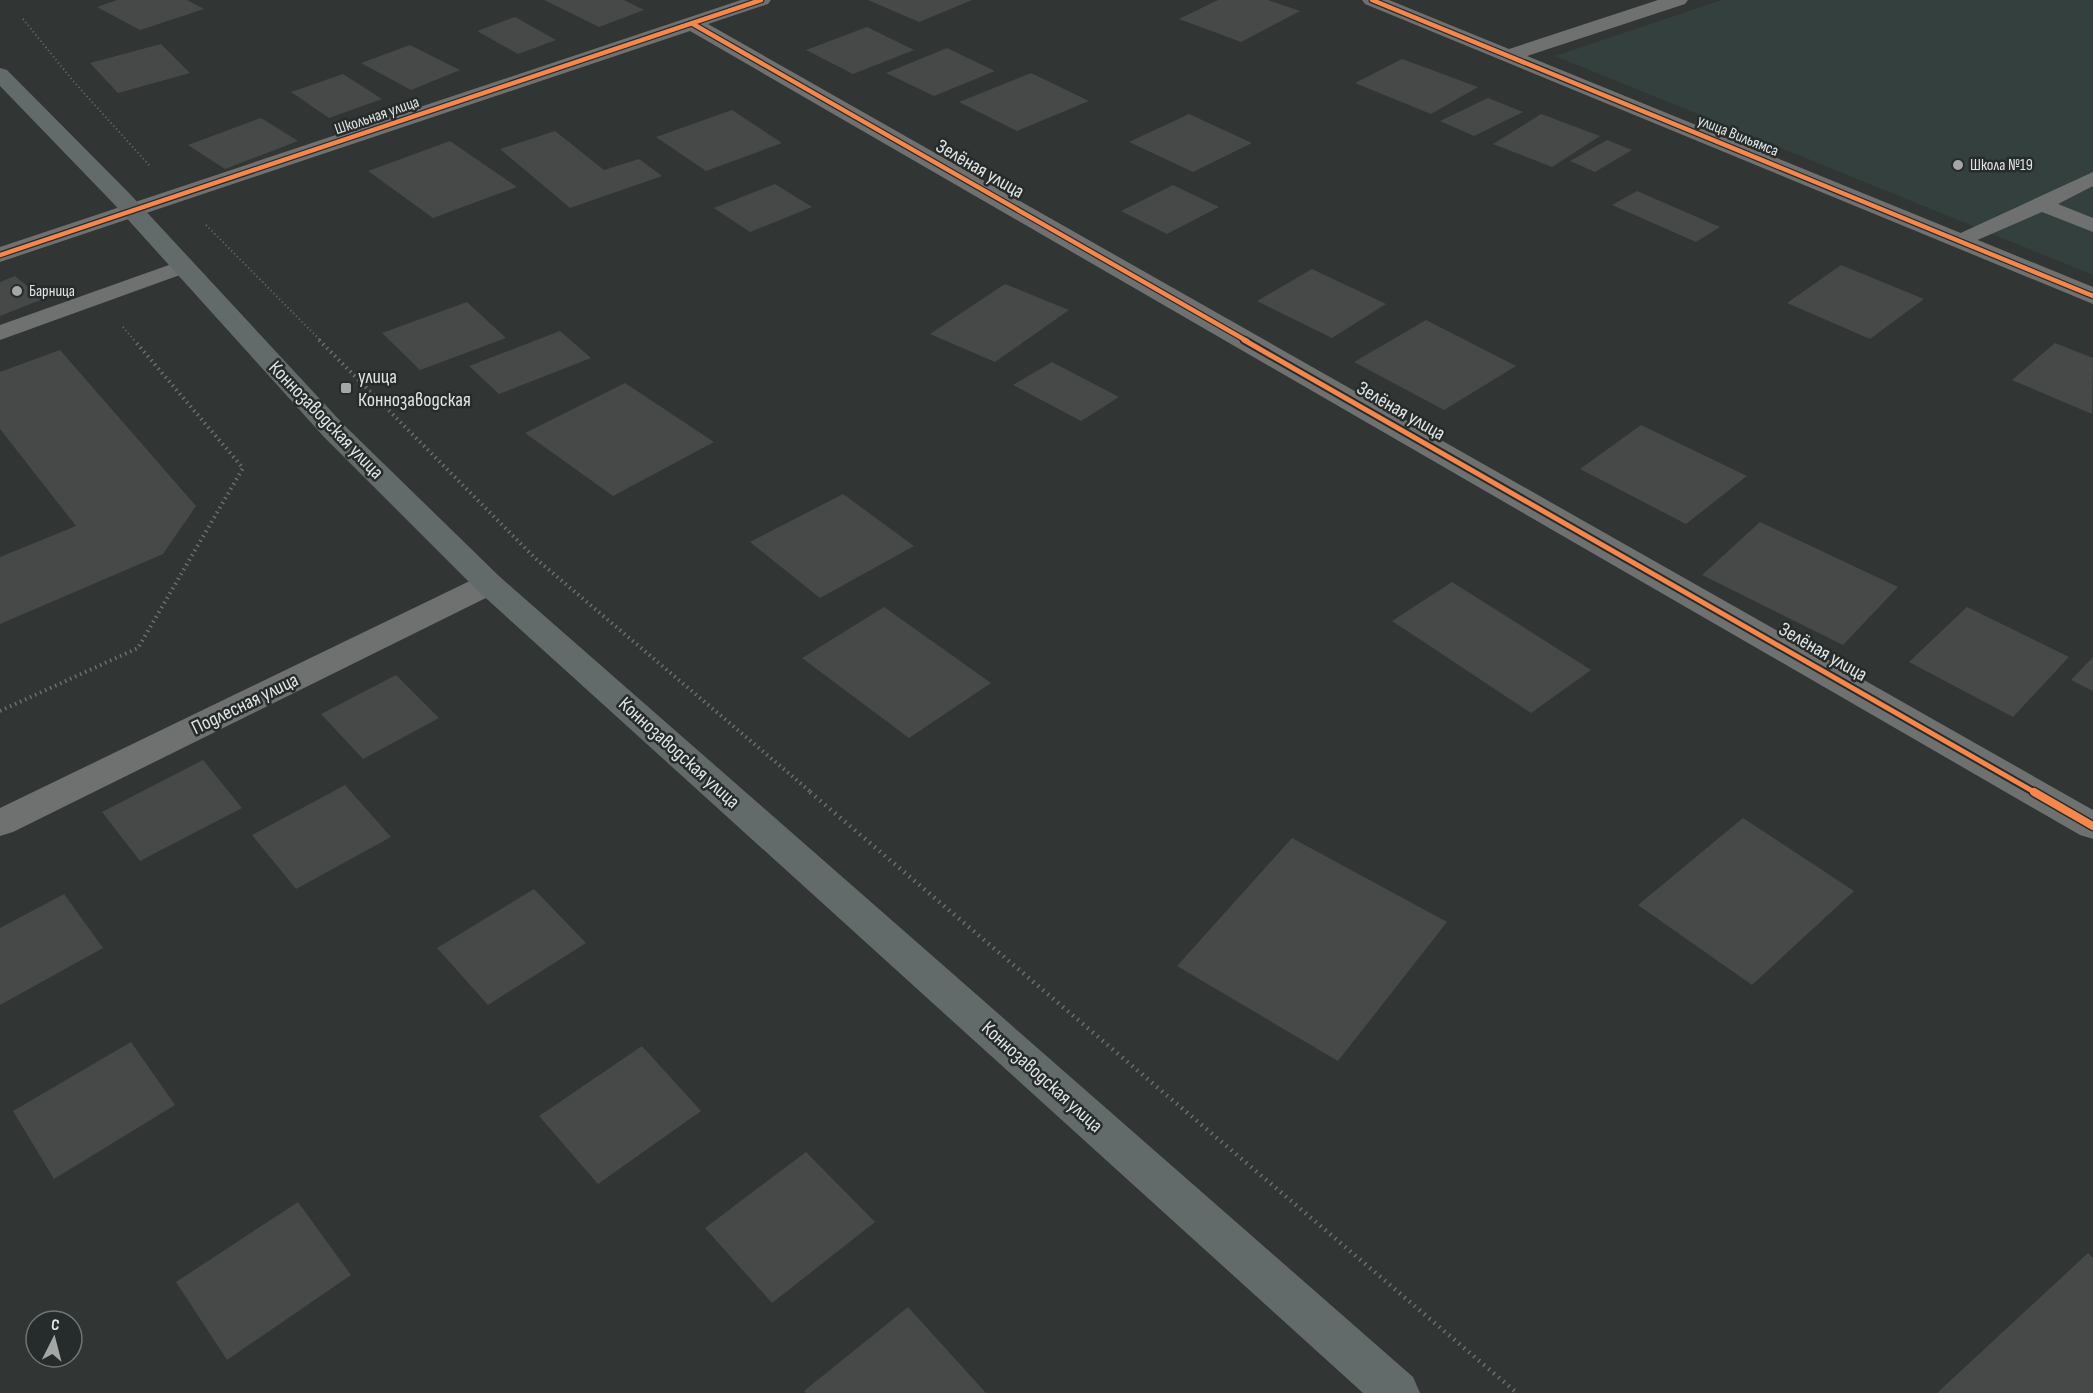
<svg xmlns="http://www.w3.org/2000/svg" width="2093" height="1393" font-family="'Sofia Sans Condensed',sans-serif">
<rect width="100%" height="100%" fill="#313534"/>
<path fill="#34403d" d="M1722 0H2093V275L1555 56Z"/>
<path fill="#464948" d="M117 0H187L204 9 140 30 97 7Z
M544 0H624L644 10 599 27Z
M868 0H972L919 22Z
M1218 0H1268L1300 11 1241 42 1179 19Z
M515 17 556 40 518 54 477 31Z
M867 27 914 50 853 74 806 50Z
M161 44 190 73 118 93 90 63Z
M410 45 460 70 411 90 361 63Z
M947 48 995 71 934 96 886 73Z
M1402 59 1478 87 1431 114 1355 83Z
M1031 73 1089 101 1017 131 959 102Z
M343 74 382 99 329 118 291 92Z
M1488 98 1523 112 1474 136 1440 121Z
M732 110 782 143 706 171 656 137Z
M1189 114 1252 143 1193 172 1129 142Z
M1541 114 1600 136 1552 167 1493 144Z
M261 118 298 141 225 169 188 145Z
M555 131 604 170 639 159 662 176 570 208 500 149Z
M1607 140 1632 150 1595 172 1570 161Z
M450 141 517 187 433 218 368 171Z
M775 184 812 207 750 232 714 208Z
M1173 185 1219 207 1167 234 1121 211Z
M1637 191 1720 227 1696 242 1612 205Z
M1841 265 1924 299 1870 339 1787 303Z
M1312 269 1386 304 1332 338 1257 301Z
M15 276 43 299 0 316V282Z
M1005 284 1069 310 995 362 930 334Z
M467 302 506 338 420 370 382 333Z
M1426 320 1516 366 1444 410 1354 362Z
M560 331 591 358 499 394 469 366Z
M2055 343 2093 358 2092 414 2012 380Z
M60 350 196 506 163 554 0 624V557L76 526 0 429V372Z
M1052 362 1119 397 1081 421 1013 385Z
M625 383 714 442 613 496 525 433Z
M1641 425 1747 476 1686 524 1580 469Z
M843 494 914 546 820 598 750 542Z
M1760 522 1898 587 1843 645 1702 575Z
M1452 582 1591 670 1531 713 1392 621Z
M884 607 991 683 909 738 802 658Z
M1967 607 2069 657 2013 717 1909 662Z
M2093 657V691L2071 680Z
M396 675 439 718 363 759 321 714Z
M203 760 242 808 140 861 102 812Z
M345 785 391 837 296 889 252 835Z
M1743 818 1854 891 1752 985 1638 905Z
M1292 838 1447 922 1338 1061 1177 966Z
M534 889 586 943 488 1005 437 948Z
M64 894 103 948 0 1005V928Z
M131 1042 175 1105 54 1179 13 1111Z
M642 1046 701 1111 598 1184 539 1116Z
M806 1152 875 1222 772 1303 705 1228Z
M298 1202 351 1275 227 1360 176 1282Z
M2088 1253 2093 1258V1393H1937Z
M908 1307 986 1393H806L804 1391Z"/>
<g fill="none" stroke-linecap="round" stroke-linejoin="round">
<path stroke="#6c6f6f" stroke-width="2" stroke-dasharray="1 3" stroke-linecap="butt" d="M23 19 74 82 149 165
M206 225 321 341
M123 327 135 341"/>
<path stroke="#6c6f6f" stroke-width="4" stroke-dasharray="1.5 4" stroke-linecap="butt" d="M319 340 535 558 812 793
M0 711 138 648 243 468 134 340"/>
<path stroke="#6c6f6f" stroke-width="4.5" stroke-dasharray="1.5 5" stroke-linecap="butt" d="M810 792 1517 1393"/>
<path fill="#6e7170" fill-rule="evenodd" d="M2093 172V186L2058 204 2093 218V232L2042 212 1966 245 1959 247 1952 245 1948 241 1952 237Z
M183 260 191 261 194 266 191 271 0 340V325Z"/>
<path fill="#6e7170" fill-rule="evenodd" d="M741 0H771L768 4 708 24 2093 810V839L2080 835 690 31 0 262V247Z
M1362 0H1389L1509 49 1658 0H1688L1685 4 1527 56 2093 287V304L1365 4Z"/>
<path fill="#6e7170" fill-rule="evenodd" d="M489 574 500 577 504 584 500 591 13 832 0 836V808L478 577Z"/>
<path fill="#636b6a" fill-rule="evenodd" d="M0 68 7 70 129 193 344 425 500 577 1413 1377 1420 1393H1363L478 591 324 437 113 203 0 86Z"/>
<defs>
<path id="cycleway-far2" d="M1372 0 2093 296
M693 24 1247 341
M0 255 761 0"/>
<path id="cycleway-far1" d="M1244 340 2036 793"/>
<path id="cycleway" d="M2034 792 2093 826"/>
</defs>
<use href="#cycleway-far2" stroke="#262c2b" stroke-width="7"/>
<use href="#cycleway-far1" stroke="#262c2b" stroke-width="9"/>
<use href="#cycleway" stroke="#262c2b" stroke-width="11"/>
<use href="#cycleway-far2" stroke="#f5874c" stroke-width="4.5"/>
<use href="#cycleway-far1" stroke="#f5874c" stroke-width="5"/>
<use href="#cycleway" stroke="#f5874c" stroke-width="8"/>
</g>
<g fill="#a3a7a6" stroke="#262c2b" stroke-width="2">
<circle cx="1958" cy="165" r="6"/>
<circle cx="17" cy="291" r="6"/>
<rect x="340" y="382" width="12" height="12" rx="3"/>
</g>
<g text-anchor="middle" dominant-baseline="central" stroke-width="5" stroke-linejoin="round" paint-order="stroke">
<g font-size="16" fill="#e1e5e4" stroke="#262c2b">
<text transform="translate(377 116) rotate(-19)">Школьная улица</text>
<text transform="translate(1738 136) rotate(22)">улица Вильямса</text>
</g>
<g font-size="16" fill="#e1e5e4" stroke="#262c2b" text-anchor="start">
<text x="1970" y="165">Школа №19</text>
<text x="29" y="291">Барница</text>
</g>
<g font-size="20" fill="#e1e5e4" stroke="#262c2b">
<text transform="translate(980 169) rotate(30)">Зелёная улица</text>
<text transform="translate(1401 411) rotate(30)">Зелёная улица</text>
<text transform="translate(326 420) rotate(46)">Коннозаводская улица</text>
<text transform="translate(1823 652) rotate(30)">Зелёная улица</text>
<text transform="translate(245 704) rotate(-26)">Подлесная улица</text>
<text transform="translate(679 753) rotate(42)">Коннозаводская улица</text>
<text transform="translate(1042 1077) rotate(42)">Коннозаводская улица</text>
</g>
<g font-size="20" fill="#e1e5e4" stroke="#262c2b" text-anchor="start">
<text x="358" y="377">улица<tspan x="358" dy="23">Коннозаводская</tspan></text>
</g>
</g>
<g transform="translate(54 1339) rotate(6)"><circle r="28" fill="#262c2b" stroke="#717675" stroke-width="1.5"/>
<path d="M0-4.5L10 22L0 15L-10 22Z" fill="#a3a7a6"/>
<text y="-9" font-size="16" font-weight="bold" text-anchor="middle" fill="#e1e5e4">С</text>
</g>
</svg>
